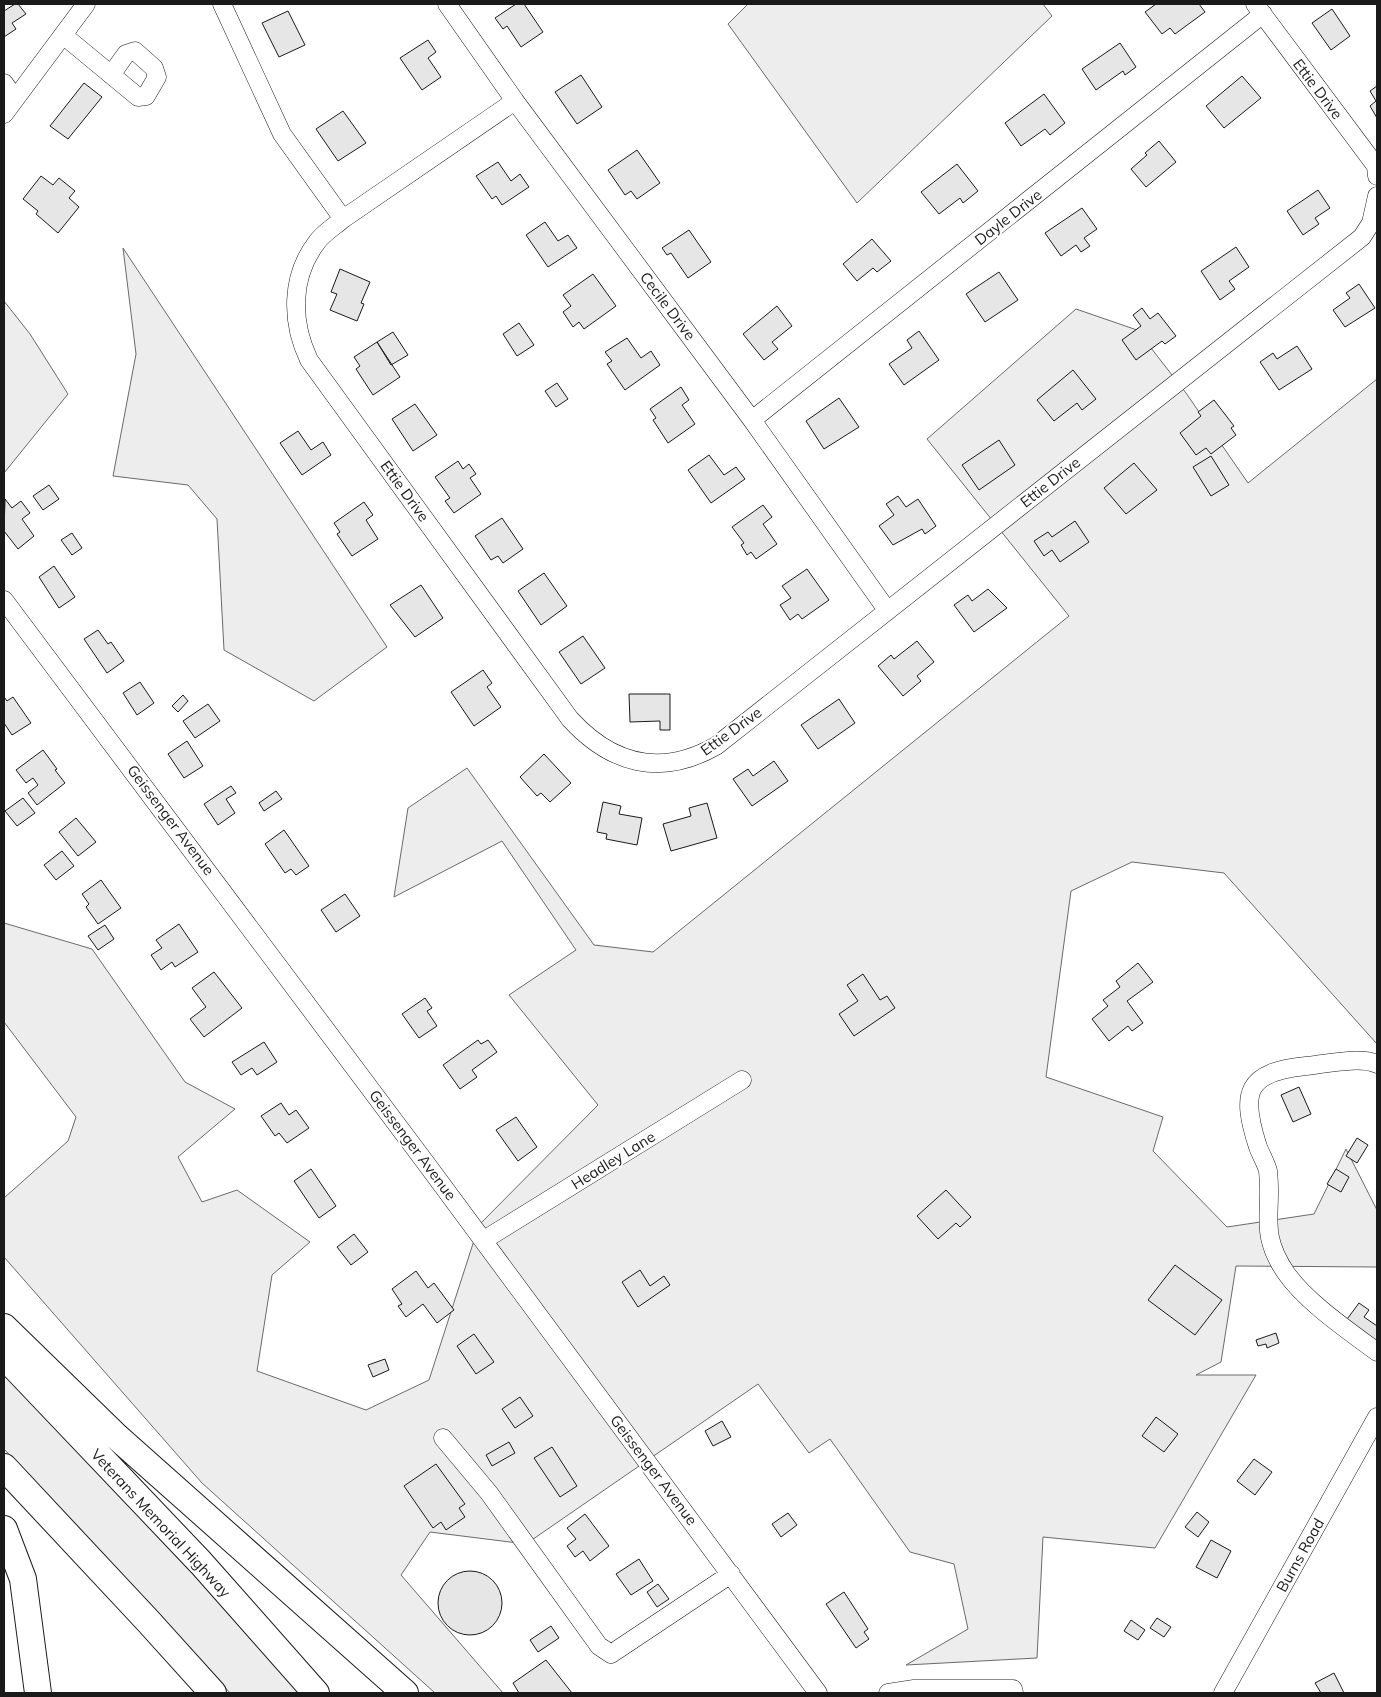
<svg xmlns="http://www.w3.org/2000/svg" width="1381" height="1697" font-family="Mulish,sans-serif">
<rect width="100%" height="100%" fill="#fff"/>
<path fill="#ededed" stroke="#6a6a6a" d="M748 4H1043L1052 16 857 203 728 24Z
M123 248 387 647 314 701 224 650 217 519 188 485 113 476 136 354Z
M4 301 30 334 68 394 4 473Z
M1076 309 1137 330 1186 393 1248 483 1377 379V1044L1224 873 1132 862 1071 891 1046 1077 1163 1117 1153 1151 1227 1227 1314 1214 1346 1149 1377 1210V1267L1236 1266 1221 1362 1196 1375H1256L1155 1548 1043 1537 1037 1658 906 1665 968 1629 954 1564 910 1552 830 1439 809 1453 758 1384 526 1544 430 1532 401 1575 503 1693H435L202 1483 4 1257V1198L68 1141 76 1117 4 1022V923L92 949 185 1082 235 1109 178 1157 202 1202 237 1190 310 1242 272 1275 257 1371 366 1410 429 1380 479 1225 598 1105 509 995 576 950 502 841 394 897 408 808 467 768 594 945 653 952 1069 616 927 439Z
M4 1373 192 1571 299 1693H230L158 1612 4 1449Z"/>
<path fill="#e6e6e6" stroke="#1a1a1a" d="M15 4H18L26 14 12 23 16 29 4 37V11Z
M516 4H524L543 32 521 47 507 26 503 29 495 18Z
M1156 4H1199L1205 12 1175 34 1170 28 1162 34 1145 12Z
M1332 9 1350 36 1331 50 1312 23Z
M288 11 305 45 279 57 262 23Z
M428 40 436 52 428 58 441 77 422 90 400 58Z
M1120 43 1136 67 1125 75 1123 71 1096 90 1082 69Z
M581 75 602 107 577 124 555 92Z
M1242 76 1261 98 1224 128 1206 106Z
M84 83 102 97 68 139 50 126Z
M1377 86V118L1370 106 1376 101 1370 91Z
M1044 94 1065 123 1050 135 1045 129 1021 146 1005 123Z
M343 111 366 143 338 161 316 129Z
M1159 141 1176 162 1146 187 1131 169 1147 155 1145 153Z
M637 150 660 183 637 199 631 191 625 195 608 170Z
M498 162 511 181 520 174 529 187 502 205 496 196 492 199 476 176Z
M957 164 978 191 963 203 960 198 939 214 921 192Z
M41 176 53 185 59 178 75 191 69 198 79 207 58 233 36 214 38 211 23 199Z
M1318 190 1330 208 1315 218 1319 224 1303 235 1287 211Z
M1082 208 1097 229 1084 238 1090 246 1081 252 1076 245 1061 256 1045 233Z
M545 222 558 241 568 235 577 248 548 267 526 235Z
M689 230 711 262 688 278 671 253 667 255 662 248Z
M872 239 891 261 877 272 873 268 857 281 843 264Z
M1236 247 1249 267 1229 281 1235 289 1220 300 1201 271Z
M340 269 370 282 361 303 364 304 357 321 330 310 337 294 331 292Z
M999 272 1018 300 985 322 966 294Z
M593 274 616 306 584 329 579 322 573 327 563 312 571 306 563 295Z
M1359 284 1375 308 1345 327 1333 310 1350 298 1346 293Z
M777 306 792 326 772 342 778 349 764 360 743 334Z
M1142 308 1150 319 1158 313 1176 336 1165 344 1162 341 1136 360 1122 340 1141 326 1133 315Z
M519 323 534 345 517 356 503 334Z
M919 331 939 360 904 385 889 364 912 348 907 340Z
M393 332 408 355 391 365 377 342Z
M627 338 641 358 651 351 660 365 625 390 607 364 612 361 605 352Z
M377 342 400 377 373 395 356 369 360 366 354 357Z
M1297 346 1312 369 1279 390 1260 362 1273 353 1277 359Z
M1073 370 1096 399 1082 410 1077 403 1054 421 1037 400Z
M557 383 568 399 556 407 545 391Z
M681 387 689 400 682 405 695 424 668 443 653 420 656 418 650 409Z
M839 398 859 427 824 449 806 421Z
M1214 400 1234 426 1231 428 1236 435 1211 454 1206 448 1196 455 1180 433 1201 416 1198 412Z
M415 404 437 435 413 451 392 419Z
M298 431 311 450 323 442 331 455 302 475 280 443Z
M999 440 1015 465 979 490 962 465Z
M709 455 724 475 736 467 745 479 711 503 688 470Z
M1211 456 1229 485 1211 496 1193 467Z
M458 461 463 469 469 464 476 474 470 478 481 494 454 513 445 501 450 498 435 477Z
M1134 463 1157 490 1126 514 1104 488Z
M49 485 59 499 43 510 33 496Z
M898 496 906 507 918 499 936 526 925 534 922 529 893 545 879 526 894 515 886 504Z
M5 499 12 508 21 501 30 513 22 519 34 536 18 549 4 531Z
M364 502 373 515 366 520 378 539 352 556 337 534 340 532 334 523Z
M763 505 772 517 763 524 777 544 756 559 751 552 747 555 741 545 744 543 732 527Z
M502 518 523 549 503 563 498 556 491 560 475 536Z
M1075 521 1089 542 1060 562 1052 550 1044 556 1034 541 1048 532 1052 537Z
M72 533 82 548 72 555 61 540Z
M54 566 75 597 59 608 39 577Z
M807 569 829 600 802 619 798 614 790 620 780 605 791 598 782 586Z
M544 573 567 606 541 625 518 591Z
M421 585 443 618 415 637 390 605Z
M988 589 1007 608 974 632 954 605 968 595 972 601Z
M98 630 108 644 111 642 124 661 107 673 84 639Z
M583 636 605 668 581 684 559 652Z
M917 641 934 662 917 676 921 681 903 696 878 666 891 655 894 659Z
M483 670 492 683 487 687 501 707 474 726 451 692Z
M140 682 154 703 137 715 123 693Z
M629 694H670V730H660V721L630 722Z
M183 695 188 701 178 712 172 706Z
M4 697 7 701 13 697 31 723 12 735 4 723Z
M839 699 855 723 818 749 801 725Z
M208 704 220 721 195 738 183 721Z
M187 741 203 766 184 778 168 754Z
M43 750 57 769 55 770 65 783 37 805 28 793 38 785 33 778 26 783 16 770Z
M544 754 571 783 550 802 541 793 537 796 520 777Z
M774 761 788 781 752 806 733 779 748 769 753 776Z
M231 786 236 793 226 799 235 813 218 825 204 804Z
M276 791 282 799 264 811 259 803Z
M23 798 35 813 17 826 5 811Z
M603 802 621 806 619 814 642 818 637 845 606 839 607 834 597 832Z
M707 803 717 838 671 851 663 824 691 816 689 808Z
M76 818 96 842 78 856 59 832Z
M284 830 309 866 296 875 291 869 285 873 265 844Z
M62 851 74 866 56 880 44 865Z
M101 880 121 908 98 924 86 907 89 904 82 894Z
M345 894 360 916 336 932 321 910Z
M179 924 198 952 175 967 172 962 161 970 151 955 162 948 156 940Z
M105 925 114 939 98 950 88 936Z
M1138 963 1153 982 1127 1001 1143 1023 1132 1031 1128 1026 1109 1041 1092 1019 1108 1006 1103 1000 1120 987 1116 981Z
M214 972 242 1008 204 1037 190 1019 206 1007 192 988Z
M863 974 880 1000 887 996 895 1008 854 1036 839 1014 858 1001 847 985Z
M425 998 432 1008 427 1011 437 1026 419 1038 402 1014Z
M478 1040 481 1044 488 1040 497 1052 472 1070 477 1077 460 1089 443 1065Z
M264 1042 277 1062 257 1075 252 1068 241 1075 232 1062Z
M1299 1087 1311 1114 1293 1122 1281 1095Z
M281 1103 289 1115 296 1110 309 1128 287 1143 279 1133 275 1136 261 1116Z
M516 1117 537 1147 518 1161 496 1130Z
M1357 1138 1368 1145 1357 1163 1346 1156Z
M311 1169 336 1206 319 1218 294 1181Z
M1336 1169 1349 1177 1341 1192 1327 1184Z
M946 1190 971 1217 960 1227 956 1223 938 1239 917 1216Z
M354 1234 368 1252 351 1265 337 1247Z
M1175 1265 1222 1300 1195 1335 1148 1300Z
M640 1270 650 1286 664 1276 670 1285 638 1307 622 1282Z
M416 1271 428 1288 434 1283 454 1310 437 1323 423 1304 406 1317 398 1306 402 1304 392 1289Z
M1359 1303 1369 1310 1364 1317 1377 1326V1343L1342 1326Z
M1276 1333 1279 1343 1267 1348 1266 1344 1258 1346 1256 1340Z
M474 1334 494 1362 476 1374 457 1346Z
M385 1359 389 1370 373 1377 368 1365Z
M520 1397 533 1416 515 1428 502 1409Z
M1156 1417 1178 1434 1164 1452 1142 1436Z
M722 1421 731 1437 713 1446 705 1431Z
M509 1442 515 1453 492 1466 486 1455Z
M552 1447 577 1486 560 1497 534 1458Z
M1254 1459 1272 1472 1255 1495 1237 1481Z
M436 1464 465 1504 459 1508 465 1517 446 1530 441 1522 433 1528 404 1486Z
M1197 1512 1209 1522 1198 1537 1185 1527Z
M788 1513 797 1525 781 1537 772 1524Z
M585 1514 609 1546 590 1561 583 1551 575 1557 567 1546 576 1539 567 1528Z
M1211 1540 1231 1551 1217 1578 1196 1567Z
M639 1559 653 1581 631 1595 616 1574Z
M438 1603a32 32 0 1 1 64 0a32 32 0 1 1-64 0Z
M658 1584 669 1599 657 1607 647 1592Z
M844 1592 868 1629 864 1632 869 1639 856 1648 826 1604Z
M1157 1618 1171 1627 1164 1637 1150 1628Z
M1131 1620 1145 1630 1138 1640 1124 1631Z
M551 1626 559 1638 538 1652 530 1640Z
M546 1660 572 1693H519L513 1683Z
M1334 1673 1344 1693H1321L1315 1683Z"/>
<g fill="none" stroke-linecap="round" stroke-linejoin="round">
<defs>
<path id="minor" d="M222 4 282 134 343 219
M447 4 515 101 752 420 887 610
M1255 4 1376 166 1377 176
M63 35 138 97 146 96 157 77 154 68 135 51 126 54 111 75
M4 83 15 99
M515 101 343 219C335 226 323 233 317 242 290 277 291 322 309 360L570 719C612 765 661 777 716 746L1362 237 1371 223 1377 196
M4 114 86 4
M752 420 1263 14
M4 600 428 1166 818 1693
M1377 1064C1361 1056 1325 1064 1306 1066 1246 1072 1240 1092 1258 1147 1261 1155 1266 1163 1268 1171 1273 1213 1258 1232 1286 1273 1306 1302 1349 1331 1377 1352
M484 1240 742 1080
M443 1438 489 1493 599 1646 611 1654 731 1574
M888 1693 914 1689H1013L1014 1693
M1223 1693 1377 1417"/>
<path id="highway" d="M4 1327 117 1437 405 1693
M4 1356 201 1563 316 1693
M4 1467 148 1621 213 1693
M4 1529 23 1579 38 1693"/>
</defs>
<use href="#minor" stroke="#1a1a1a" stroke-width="19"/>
<use href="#highway" stroke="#1a1a1a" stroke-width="28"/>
<use href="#minor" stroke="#fff" stroke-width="18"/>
<use href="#highway" stroke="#fff" stroke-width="26"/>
</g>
<g text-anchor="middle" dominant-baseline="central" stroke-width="4" stroke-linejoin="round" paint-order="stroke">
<g font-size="15" fill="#1a1a1a" stroke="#fff">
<text transform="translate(1318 89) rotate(53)">Ettie Drive</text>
<text transform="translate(1008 217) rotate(-38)">Dayle Drive</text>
<text transform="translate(668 306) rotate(53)">Cecile Drive</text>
<text transform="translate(1050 482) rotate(-38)">Ettie Drive</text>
<text transform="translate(405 491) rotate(54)">Ettie Drive</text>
<text transform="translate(731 731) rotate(-36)">Ettie Drive</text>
<text transform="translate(171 820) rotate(53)">Geissenger Avenue</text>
<text transform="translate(413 1145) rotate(53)">Geissenger Avenue</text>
<text transform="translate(613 1160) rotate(-32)">Headley Lane</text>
<text transform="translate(654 1470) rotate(53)">Geissenger Avenue</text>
<text transform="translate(161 1523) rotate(47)">Veterans Memorial Highway</text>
<text transform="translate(1300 1555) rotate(-61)">Burns Road</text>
</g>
</g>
<rect width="1381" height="1697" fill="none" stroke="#1a1a1a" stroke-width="10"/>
</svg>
